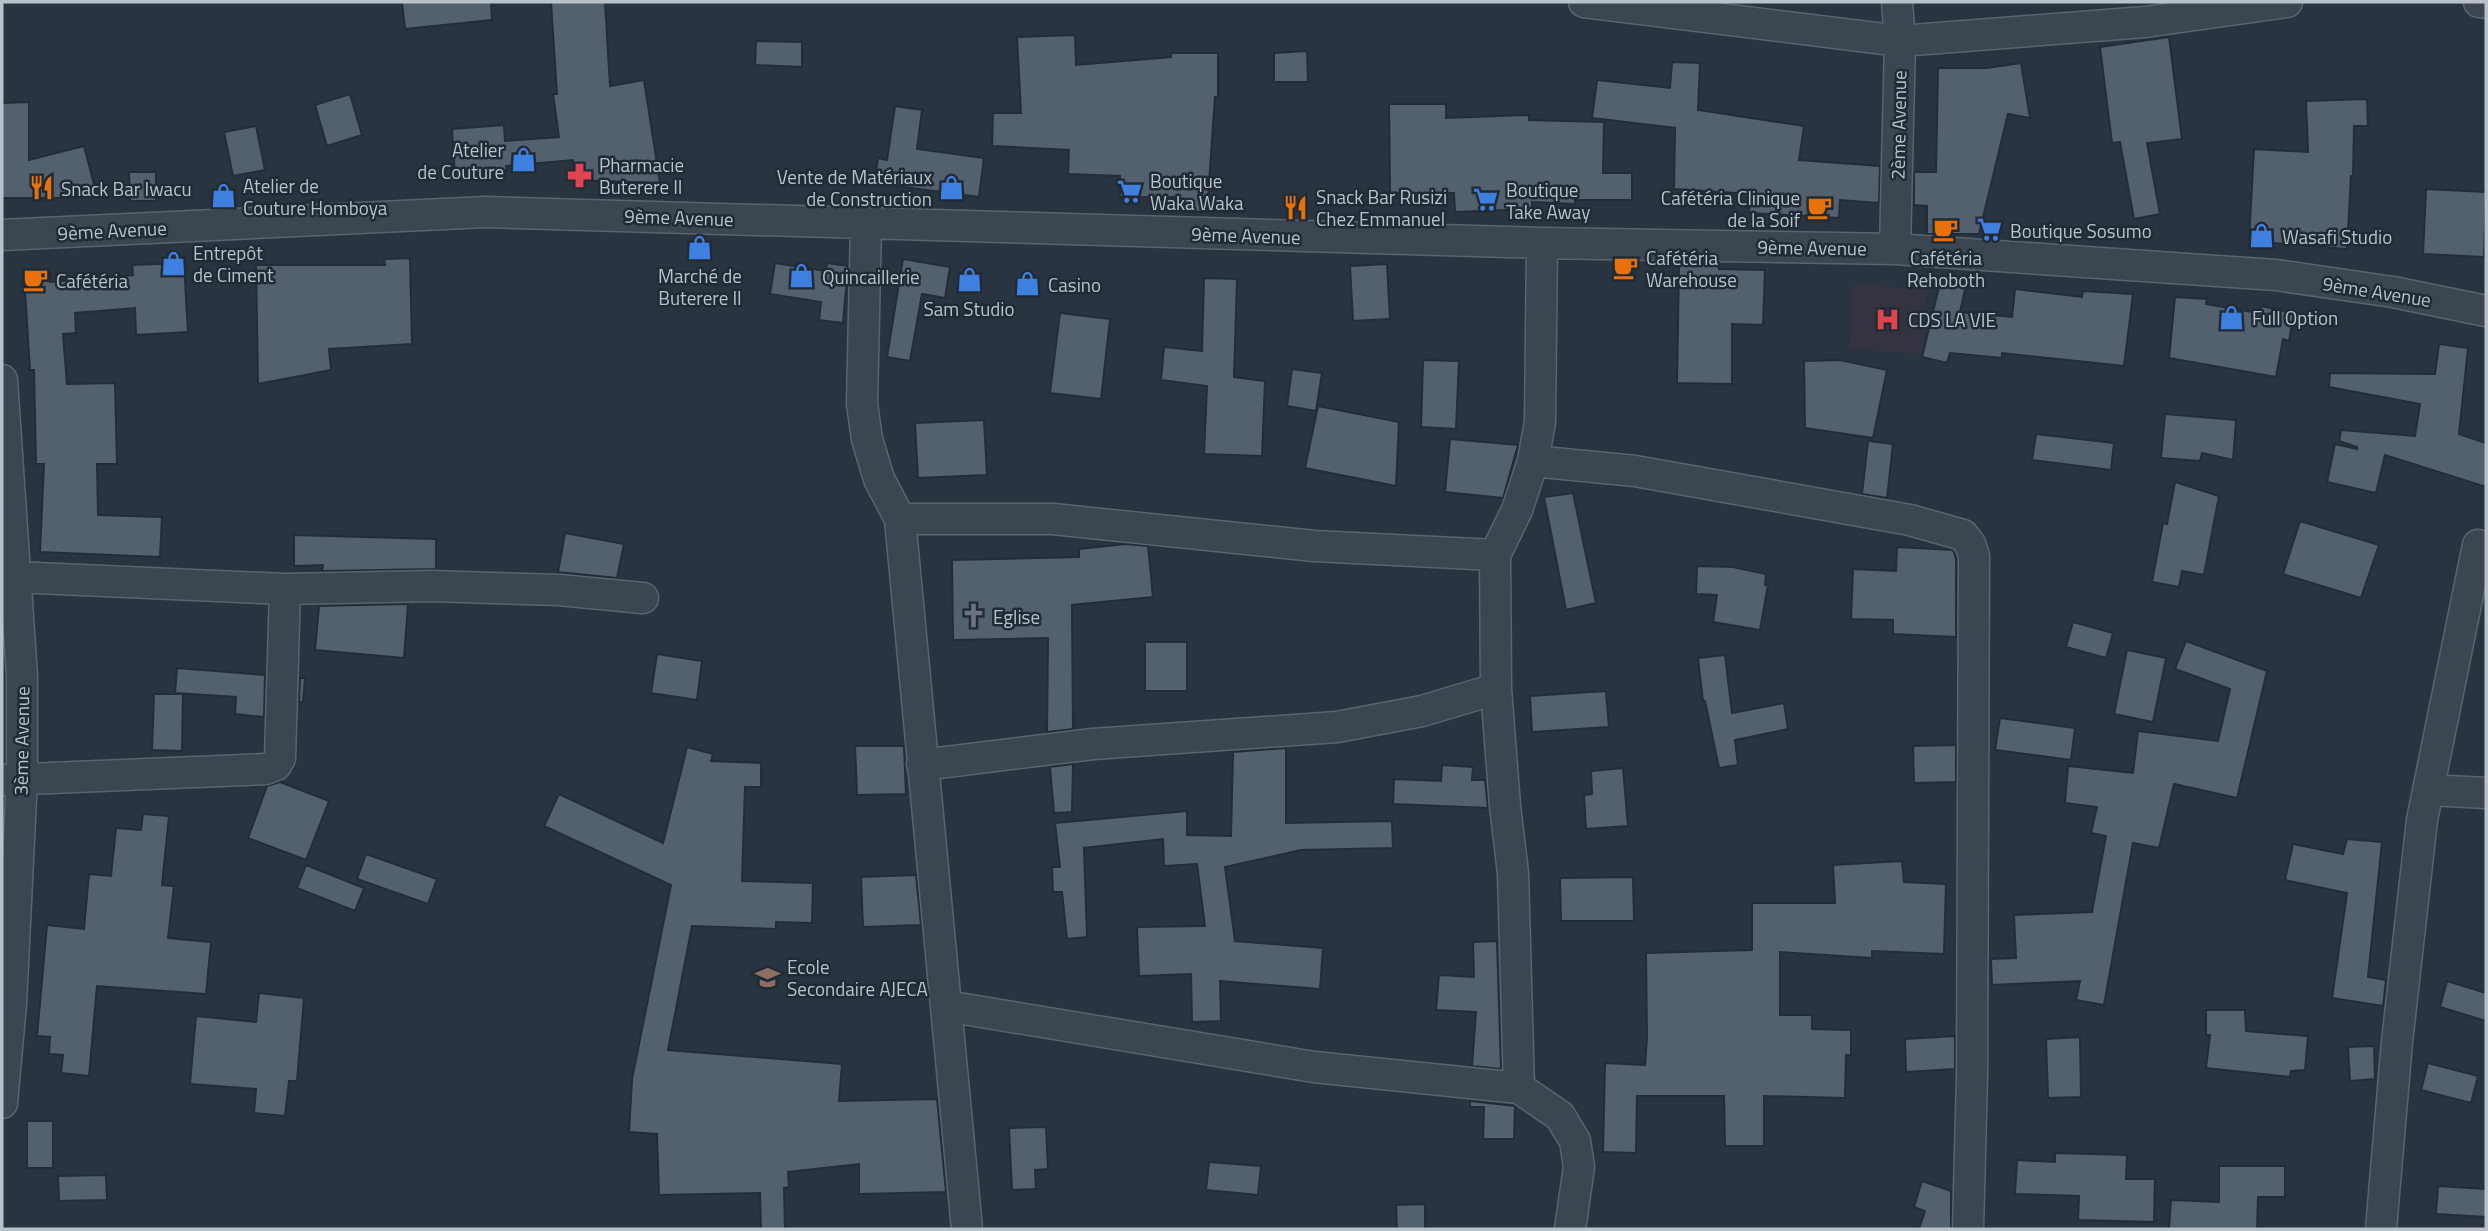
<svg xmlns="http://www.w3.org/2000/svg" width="2488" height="1231" font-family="'Titillium Web',sans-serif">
<rect width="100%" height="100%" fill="#283540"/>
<path fill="#343441" d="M1853 285 1927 289 1923 354 1850 349Z"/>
<path fill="#53606d" stroke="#232d37" stroke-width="2" d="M402 2H491L492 20 405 29Z
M551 2H605L610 86 644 80 660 183 573 180V160L506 166 507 170 455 175 452 129 504 125 505 141 559 137 553 94H557Z
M1075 35 1076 65 1171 57V53H1218V97H1215L1207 212 1180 211V197H1120V176L1068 174 1069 150 992 146 993 113H1021L1017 37Z
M2169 37 2182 139 2147 143 2160 214 2134 219 2120 142 2112 143 2100 47Z
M756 41 802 42V67L755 65Z
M1307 51 1308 82H1274V53Z
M1672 62 1700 63 1698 110 1804 126 1799 160 1880 166 1879 203 1840 200 1839 218 1749 213 1750 194 1674 189 1675 128 1592 118 1597 80 1670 88Z
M2021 63 2030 118 2008 114 1979 234H1927V206L1914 205V172H1936L1938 68H1987Z
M350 94 362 135 327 146 315 105Z
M2367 99 2368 126H2354L2353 176H2351L2347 249 2249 241 2254 149 2308 152 2306 101Z
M29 102V160L84 146 95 188 63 198H2V103Z
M1389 104H1446V118L1529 115V120L1604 122 1603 173H1632V200H1575V204L1532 202V209L1455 212 1454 193H1390Z
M895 106 922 110 917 149 984 158 979 197 874 183 878 158 887 160Z
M256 126 265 170 233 176 224 132Z
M129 172H156V201H130Z
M2426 189 2486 192 2484 257 2423 254Z
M410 258 412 344 329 349 331 370 258 384 256 265H385L384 259Z
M903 259 950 267 945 298 922 294 910 361 887 357Z
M184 263 188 332 136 335 135 308 75 313 76 333 63 334 67 384 115 383 117 464H97L98 515 162 517 160 557 40 552 44 464H36L34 370H30L24 275 50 272V282L133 275 132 265Z
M775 263 826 271 827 263 848 266 843 323 819 320 821 302 770 294Z
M1679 263 1719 264V269L1765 270 1763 325 1732 324V384L1677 383Z
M1387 264 1390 319 1353 321 1350 266Z
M1204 278 1237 279 1234 377 1265 381 1262 456 1204 454 1207 386 1161 380 1164 347 1202 351Z
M1941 279 1966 285 1960 312 2012 317 2015 289 2082 297 2083 291 2133 294 2124 366 2002 353V358L1950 353 1947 363 1922 357Z
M2175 297 2207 299 2206 304 2259 313 2261 306 2294 313 2289 341 2283 339 2276 377 2169 358Z
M1060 313 1110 319 1101 399 1050 393Z
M2439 344 2468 348 2459 434 2486 443V487L2385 455 2376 493 2327 482 2335 444 2357 449V447L2339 441 2341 430 2415 436 2420 404 2329 387 2330 373 2435 374Z
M1423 360 1459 361 1456 429 1421 427Z
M1840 360 1887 370 1873 438 1805 428 1804 361Z
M1292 369 1322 373 1316 411 1287 406Z
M1318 406 1399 422 1396 486 1305 468Z
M2165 414 2236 420 2233 460 2202 453 2200 461 2161 458Z
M984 420 987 475 918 478 915 423Z
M2036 434 2114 443 2111 470 2032 460Z
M1450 439 1518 445 1503 498 1445 492Z
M1868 441 1893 444 1887 498 1862 494Z
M2175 482 2219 496 2204 575 2182 571 2179 587 2152 582 2163 523 2167 524Z
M1573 493 1596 603 1566 610 1544 497Z
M2300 521 2379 545 2361 598 2283 574Z
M565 533 624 544 617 578 558 572Z
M294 535 436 539V569L322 571 323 565 294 566Z
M1126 544 1148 546 1153 597 1072 605 1073 729 1047 732 1048 638 953 640 952 560 1079 557V549Z
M1897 547 1953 550 1954 552 1956 559V637L1893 634V620L1851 619 1853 569 1896 571Z
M1697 566 1733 567 1766 574 1765 585H1768L1760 630 1713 622 1717 595 1696 594Z
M408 604 404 658 315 650 319 606Z
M2073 622 2113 633 2106 658 2066 647Z
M2186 641 2267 671 2237 798 2174 784 2159 848 2133 843 2104 1005 2076 1000 2080 981 1992 985 1991 959 2016 958 2014 915 2092 912 2106 836 2091 833 2097 807 2065 803 2068 766 2133 773 2138 731 2218 741 2230 689 2175 669Z
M1145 642H1187V691H1145Z
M2127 650 2166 658 2153 722 2114 714Z
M657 654 702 661 697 700 651 693Z
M1725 655 1732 713 1784 703 1788 729 1735 740 1738 765 1719 768 1705 701H1703L1698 658Z
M177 668 265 675 264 717 235 714 236 697 175 693Z
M300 678H305L303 702H299Z
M1606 691 1609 727 1532 732 1530 696Z
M154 694H183L182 751 152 750Z
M2000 718 2075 728 2071 760 1995 750Z
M1956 745V782L1914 783 1913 746Z
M855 746H904L906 794 857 795Z
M687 747 713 754 711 761 761 763V787H745L742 881 813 883 812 923 776 922V929L692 926 668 1050 842 1064 839 1101 937 1099 946 1192 859 1194V1164L788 1172 789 1187 784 1188 785 1229H761L760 1193 659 1195 657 1134 629 1132 632 1079 671 885 544 826 559 794 663 843Z
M1286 748V823L1392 821 1393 848 1301 850 1225 867 1235 941 1323 948 1320 989 1220 981 1221 1021 1192 1022 1191 974 1139 976 1137 927 1205 926 1197 864 1164 866 1163 839 1084 848 1087 937 1067 939 1062 892H1053L1052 867H1060L1055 823 1187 811V835L1231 836 1233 752Z
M1073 764 1072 812 1054 813 1050 767Z
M1442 765 1473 767 1472 780H1485L1488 808 1393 804 1394 779 1441 781Z
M1623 768 1628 826 1586 829 1584 795 1592 794 1591 771Z
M280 782 329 801 306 860 248 838 267 786Z
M143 814 169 816 162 885 174 886 168 938 211 942 206 994 97 986 89 1076 61 1073 63 1055 49 1054 50 1037 37 1036 47 925 84 929 89 874 111 876 116 828 141 830Z
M2347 839 2382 842 2368 977 2386 980 2383 1006 2332 998 2347 893 2285 880 2293 844 2343 854Z
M366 854 437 879 428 904 357 879Z
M1902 861 1904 882 1946 884 1944 954 1872 951V958L1780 952V1015H1812V1029L1851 1030V1055H1846L1845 1098 1764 1096V1146H1725L1724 1096H1637L1636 1153 1603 1152 1605 1063 1645 1065 1647 1038 1646 953 1752 950V903H1835L1833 865Z
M306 865 364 888 355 911 297 888Z
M916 875 921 925 863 927 861 877Z
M1633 877 1634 921H1561L1560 878Z
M1497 941 1501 1069 1472 1066 1476 1012 1436 1010 1439 975 1474 977 1473 942Z
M2447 981 2486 993V1021L2440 1007Z
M259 993 304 998 297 1081H289L285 1116 254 1113 256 1089 190 1084 196 1016 256 1022Z
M2206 1010H2245L2246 1031 2308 1036 2305 1070 2291 1071 2290 1077 2206 1068 2210 1035H2206Z
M1955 1036V1069L1906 1072 1905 1039Z
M2080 1037 2081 1097 2048 1098 2046 1039Z
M2374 1046 2375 1079 2350 1081 2348 1047Z
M2428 1063 2478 1076 2471 1103 2421 1090Z
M1470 1101 1515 1106 1514 1139H1483L1484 1107H1470Z
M27 1121H53V1168H27Z
M1046 1127 1048 1169 1035 1170 1036 1189 1012 1190 1009 1128Z
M2055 1153 2127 1155 2126 1179H2155L2154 1222 2078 1220 2079 1196 2015 1194 2017 1160 2055 1162Z
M1209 1162 1261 1166 1258 1195 1206 1190Z
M2219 1166H2285V1197H2258L2257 1229H2169L2171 1200 2219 1202Z
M106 1175 107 1200 59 1201 58 1176Z
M1922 1181 1951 1191V1229H1919L1925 1211 1914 1207Z
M2438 1186 2486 1189V1217L2436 1214Z
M1425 1204V1229H1397L1396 1205Z"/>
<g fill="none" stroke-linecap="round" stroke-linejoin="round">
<defs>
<path id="minor" d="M1584 2 1900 41 2145 22 2287 2
M2479 2 2486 3
M866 224 862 404 867 439 879 479 900 519 967 1229
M2 235 486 212 1542 243 1895 249 2276 275 2393 292 2486 311
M1895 249 1900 41 1897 2
M2 380 22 676V778L11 1004 2 1103
M1533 461 1635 471 1910 520 1963 535 1970 544 1974 556 1972 1076 1968 1229
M900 519H1053L1314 546 1495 555
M14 577 285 589 431 586 559 590 643 598
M922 765 1093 744 1337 727 1422 711 1496 689
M3 780 266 769 276 765 280 758 285 589
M2429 790 2486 793
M946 1006 1314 1067 1519 1088 1560 1116 1575 1141 1579 1167 1570 1229
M1519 1088 1513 873 1505 806 1496 689 1495 555 1517 510 1533 461 1540 422 1542 243
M2381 1229 2397 1042 2422 820 2478 545"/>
</defs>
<use href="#minor" stroke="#5a646d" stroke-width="33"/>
<use href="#minor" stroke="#3c4650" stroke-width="30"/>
</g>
<defs>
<symbol id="shop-bare" viewBox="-9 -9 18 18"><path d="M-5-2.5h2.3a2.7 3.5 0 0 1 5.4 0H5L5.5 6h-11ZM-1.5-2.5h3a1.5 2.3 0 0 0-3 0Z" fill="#3f7fe0" stroke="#212b35" stroke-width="2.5" paint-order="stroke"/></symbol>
<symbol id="pharmacy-bare" viewBox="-9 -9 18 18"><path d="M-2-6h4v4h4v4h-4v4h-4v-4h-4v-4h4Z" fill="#e0444e" stroke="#212b35" stroke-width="2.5" paint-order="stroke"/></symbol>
<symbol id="restaurant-bare" viewBox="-9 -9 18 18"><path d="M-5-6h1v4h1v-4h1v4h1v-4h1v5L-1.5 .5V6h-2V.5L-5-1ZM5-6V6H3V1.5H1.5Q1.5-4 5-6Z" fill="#e8710a" stroke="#212b35" stroke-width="2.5" paint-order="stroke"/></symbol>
<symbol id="supermarket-bare" viewBox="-9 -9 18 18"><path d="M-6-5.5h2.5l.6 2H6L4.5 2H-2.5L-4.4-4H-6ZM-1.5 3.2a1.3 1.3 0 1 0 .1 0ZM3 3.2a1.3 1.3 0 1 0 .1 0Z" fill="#3f7fe0" stroke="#212b35" stroke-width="2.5" paint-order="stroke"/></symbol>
<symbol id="cafe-bare" viewBox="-9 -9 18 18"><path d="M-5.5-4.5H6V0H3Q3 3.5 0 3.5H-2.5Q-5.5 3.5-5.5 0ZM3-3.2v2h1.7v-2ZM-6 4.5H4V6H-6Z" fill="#e8710a" stroke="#212b35" stroke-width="2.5" paint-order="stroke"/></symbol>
<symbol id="hospital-bare" viewBox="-9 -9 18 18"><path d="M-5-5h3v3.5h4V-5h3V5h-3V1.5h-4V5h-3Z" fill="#e0444e" stroke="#212b35" stroke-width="2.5" paint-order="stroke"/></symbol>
<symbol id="church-bare" viewBox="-9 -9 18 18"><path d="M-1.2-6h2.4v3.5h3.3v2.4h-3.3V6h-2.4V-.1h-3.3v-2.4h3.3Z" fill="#6b7280" stroke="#212b35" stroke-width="2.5" paint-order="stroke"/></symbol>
<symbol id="school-bare" viewBox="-9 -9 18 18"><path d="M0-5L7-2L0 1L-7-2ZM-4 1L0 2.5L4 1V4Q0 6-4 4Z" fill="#8d6e63" stroke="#212b35" stroke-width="2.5" paint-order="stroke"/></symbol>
</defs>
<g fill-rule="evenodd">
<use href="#shop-bare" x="506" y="142" width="35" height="35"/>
<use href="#pharmacy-bare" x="562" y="158" width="35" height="35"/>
<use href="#shop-bare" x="934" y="170" width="35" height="35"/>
<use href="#restaurant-bare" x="24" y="170" width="35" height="35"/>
<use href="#supermarket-bare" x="1112" y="174" width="35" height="35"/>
<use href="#shop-bare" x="206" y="178" width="35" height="35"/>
<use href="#supermarket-bare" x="1468" y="182" width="35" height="35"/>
<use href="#restaurant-bare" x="1278" y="190" width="35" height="35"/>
<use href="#cafe-bare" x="1802" y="190" width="35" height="35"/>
<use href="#cafe-bare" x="1928" y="212" width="35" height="35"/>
<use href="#supermarket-bare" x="1972" y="212" width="35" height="35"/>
<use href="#shop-bare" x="2244" y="218" width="35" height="35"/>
<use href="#shop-bare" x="682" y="230" width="35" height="35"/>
<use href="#shop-bare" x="156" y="246" width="35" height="35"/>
<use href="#cafe-bare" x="1608" y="250" width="35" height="35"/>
<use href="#shop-bare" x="784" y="258" width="35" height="35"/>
<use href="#cafe-bare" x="18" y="262" width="35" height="35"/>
<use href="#shop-bare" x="952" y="262" width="35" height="35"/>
<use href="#shop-bare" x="1010" y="266" width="35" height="35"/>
<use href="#shop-bare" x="2214" y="300" width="35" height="35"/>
<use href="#hospital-bare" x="1870" y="302" width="35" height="35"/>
<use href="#church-bare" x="956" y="598" width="35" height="35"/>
<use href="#school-bare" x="750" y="960" width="35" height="35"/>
</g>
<g text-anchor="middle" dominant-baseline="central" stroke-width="5" stroke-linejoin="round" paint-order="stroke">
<g font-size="19" fill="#b9c1ca" stroke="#212b35">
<text transform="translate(1898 125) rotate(-89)">2ème Avenue</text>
<text transform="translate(679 217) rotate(2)">9ème Avenue</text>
<text transform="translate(112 230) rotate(-3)">9ème Avenue</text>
<text transform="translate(1246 235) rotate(2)">9ème Avenue</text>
<text transform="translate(1812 247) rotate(1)">9ème Avenue</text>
<text transform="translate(2377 291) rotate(9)">9ème Avenue</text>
<text transform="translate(21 741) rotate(-89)">3ème Avenue</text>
</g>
<g font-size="19" fill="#b9c1ca" stroke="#212b35" text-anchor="start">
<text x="504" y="149" text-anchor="end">Atelier<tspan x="504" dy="22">de Couture</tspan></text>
<text x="599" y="164">Pharmacie<tspan x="599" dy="22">Buterere II</tspan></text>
<text x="932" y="176" text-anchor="end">Vente de Matériaux<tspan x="932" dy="22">de Construction</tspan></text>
<text x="1150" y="180">Boutique<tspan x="1150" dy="22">Waka Waka</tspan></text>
<text x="243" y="185">Atelier de<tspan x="243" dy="22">Couture Homboya</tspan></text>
<text x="61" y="188">Snack Bar Iwacu</text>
<text x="1506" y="189">Boutique<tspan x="1506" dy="22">Take Away</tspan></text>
<text x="1316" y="196">Snack Bar Rusizi<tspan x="1316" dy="22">Chez Emmanuel</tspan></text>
<text x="1800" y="197" text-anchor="end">Cafétéria Clinique<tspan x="1800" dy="22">de la Soif</tspan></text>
<text x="2010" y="230">Boutique Sosumo</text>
<text x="2282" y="236">Wasafi Studio</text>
<text x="193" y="252">Entrepôt<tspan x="193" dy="22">de Ciment</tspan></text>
<text x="1646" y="257">Cafétéria<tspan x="1646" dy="22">Warehouse</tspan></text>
<text x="1946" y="257" text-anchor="middle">Cafétéria<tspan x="1946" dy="22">Rehoboth</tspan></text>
<text x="700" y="275" text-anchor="middle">Marché de<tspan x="700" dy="22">Buterere II</tspan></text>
<text x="822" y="276">Quincaillerie</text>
<text x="56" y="280">Cafétéria</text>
<text x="1048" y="284">Casino</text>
<text x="969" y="308" text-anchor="middle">Sam Studio</text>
<text x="2252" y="317">Full Option</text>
<text x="1908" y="319">CDS LA VIE</text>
<text x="993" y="616">Eglise</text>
<text x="787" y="966">Ecole<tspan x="787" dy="22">Secondaire AJECA</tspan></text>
</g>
</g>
<rect width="2488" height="1231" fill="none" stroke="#b9c1ca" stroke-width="7"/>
</svg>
